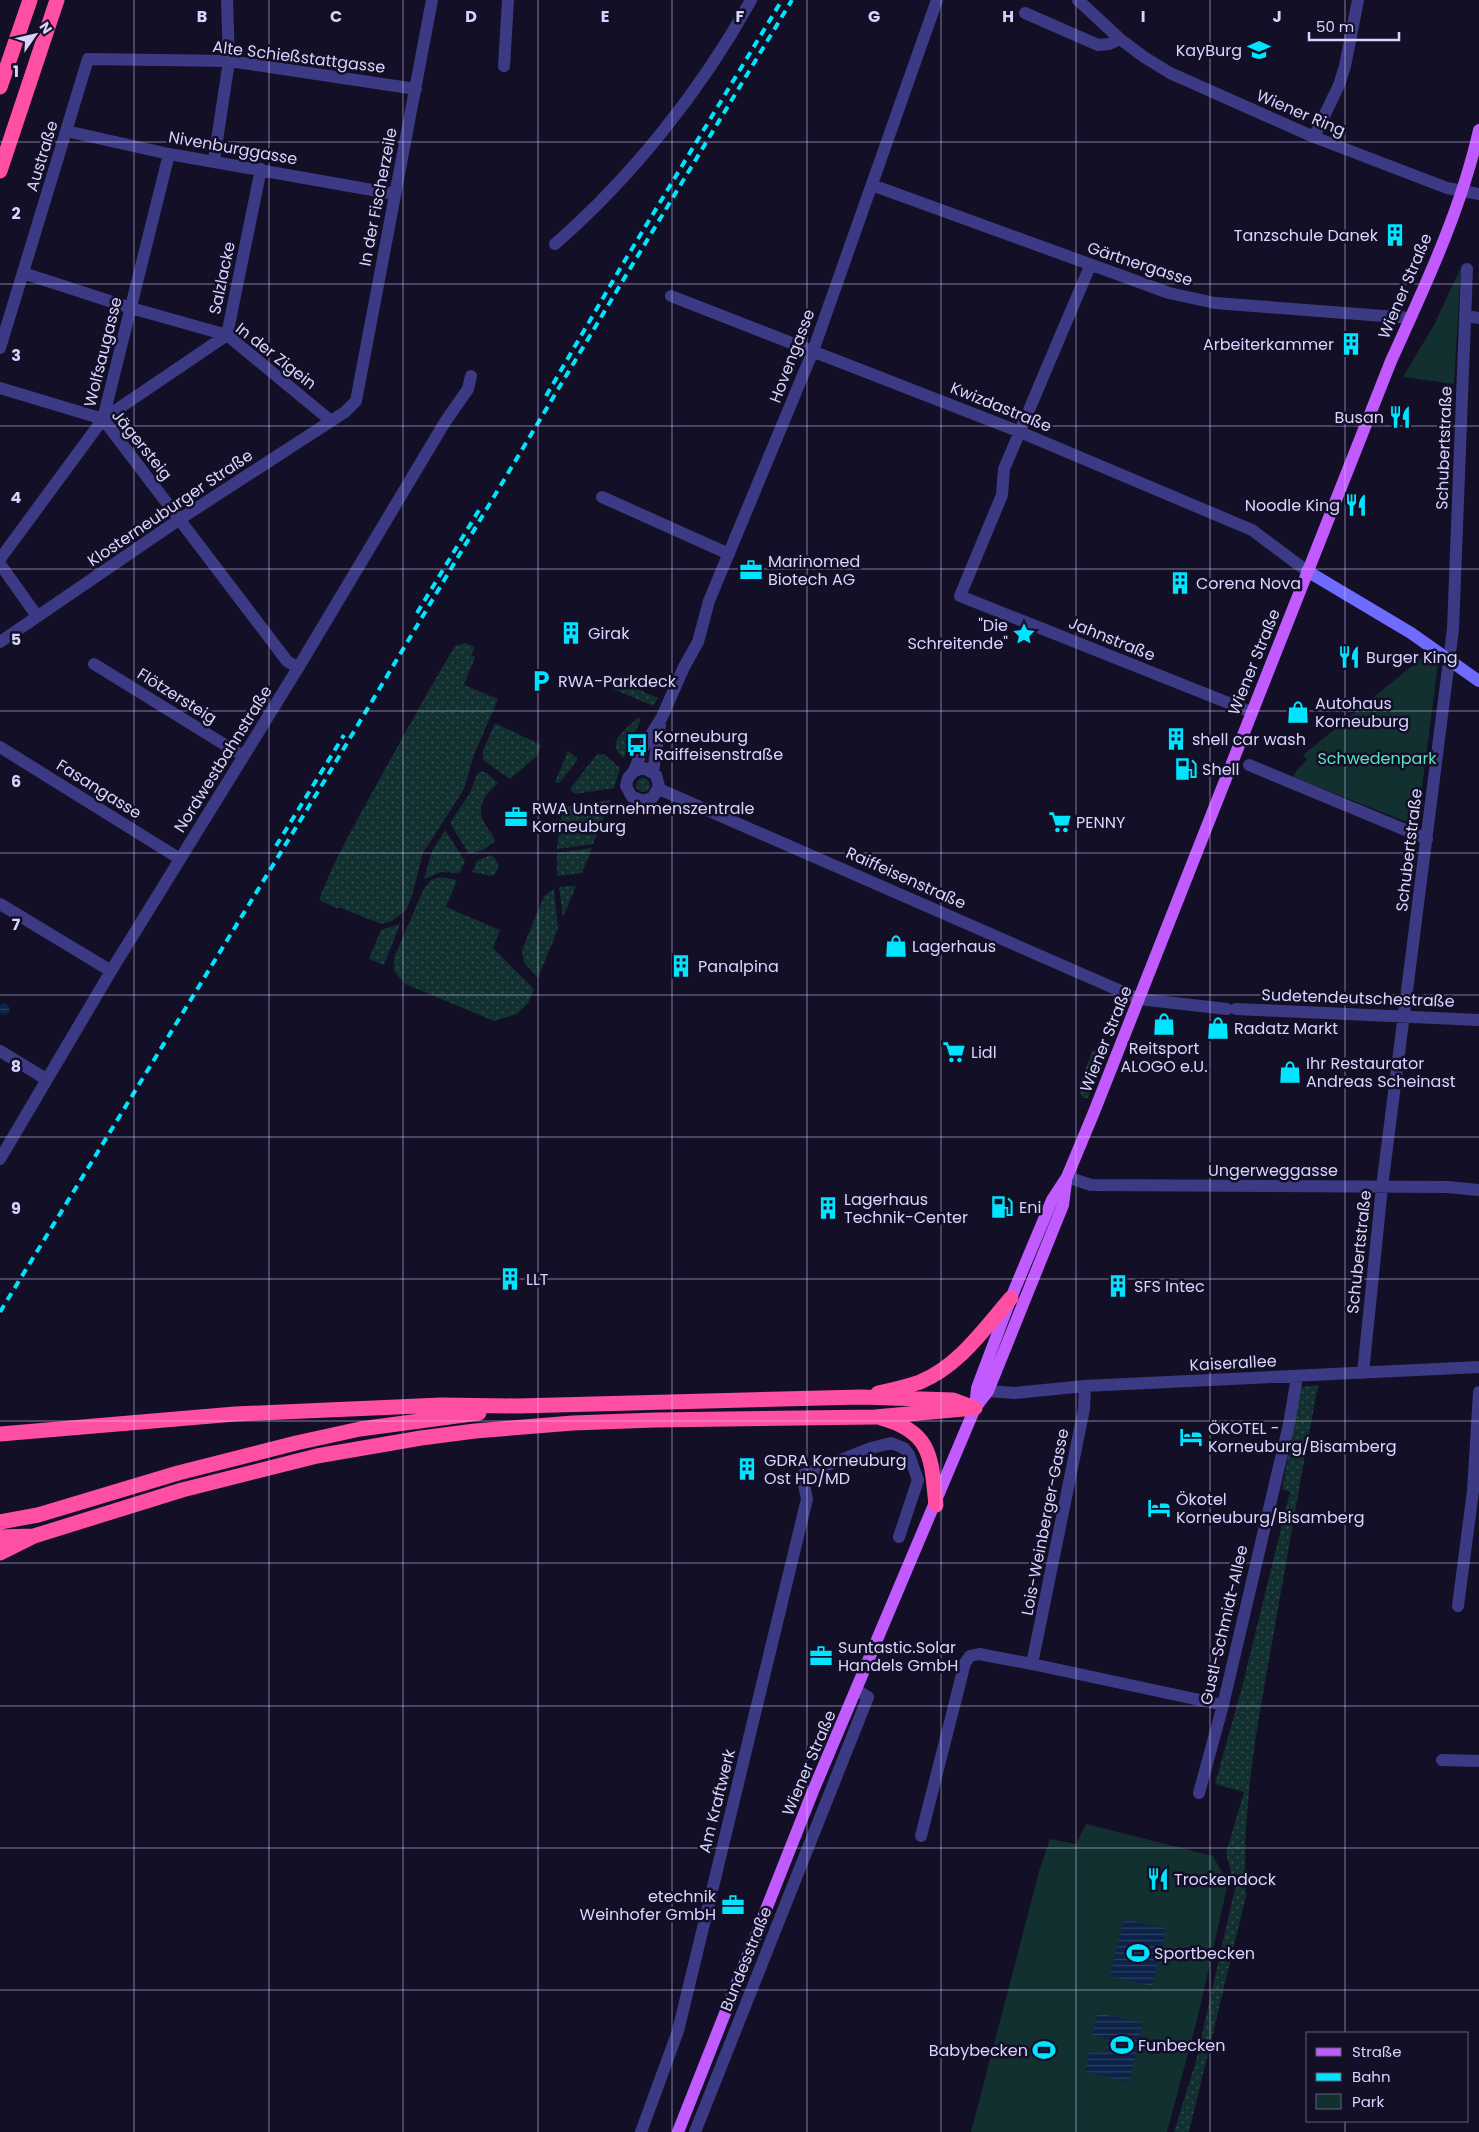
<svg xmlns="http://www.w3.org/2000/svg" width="1479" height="2132" font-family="Poppins,sans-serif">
<defs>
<pattern id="grass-dots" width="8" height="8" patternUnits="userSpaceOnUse" patternTransform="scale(1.25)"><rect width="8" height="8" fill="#12302f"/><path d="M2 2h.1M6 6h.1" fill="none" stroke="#344d4e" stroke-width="1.8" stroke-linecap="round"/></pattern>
<pattern id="water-rules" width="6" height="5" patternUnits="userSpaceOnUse" patternTransform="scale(1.25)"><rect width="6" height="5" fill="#0c2248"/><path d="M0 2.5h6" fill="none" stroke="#2f4163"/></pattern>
</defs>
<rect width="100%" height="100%" fill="#130f26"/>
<path fill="url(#grass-dots)" d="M465 643 475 647 471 655 475 657 464 685 498 699 474 755 464 789 423 853 412 896 406 910 392 921 381 924 339 907 338 909 319 900C333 862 353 827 373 791 400 742 426 694 455 646Z
M619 681 658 698 653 706 613 689Z
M638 718 641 719 624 758C603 744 627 728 638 718Z
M495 723 541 745 537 756 510 779 483 760V750Z
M568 751 577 758V761L559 783 555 782Z
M597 754H604L620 768 614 788 575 794 570 789Z
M481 771 487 773 498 783C485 794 475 808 485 824 489 830 493 834 495 841L485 849 469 854 450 823 470 793 477 774Z
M636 785a7 7 0 1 1 14 0a7 7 0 1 1-14 0Z
M611 800 593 844 557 849 562 810 565 807Z
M445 830 465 861 461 871 458 873 441 872 424 879 432 851Z
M592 848 582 873 557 876V853Z
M490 855 494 857 499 865 495 875 491 876 472 872 477 861Z
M441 877 457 880 446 907 500 930 493 948 534 989 528 1003 517 1014 494 1021 405 984 394 971V958L424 888 431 880Z
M576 886 563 917 559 887Z
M554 889 558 929 538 978 524 963 522 950 544 896Z
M400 924 384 965 369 959 381 930Z
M1102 1047 1107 1051 1088 1098H1083L1078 1088 1092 1052Z
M1318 1385C1302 1471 1287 1557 1272 1643 1257 1726 1241 1812 1246 1896L1189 2132H1174L1196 2061 1235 1888 1226 1853 1244 1792 1215 1784 1242 1687 1290 1492 1282 1489 1301 1387Z"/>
<path fill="#12302f" d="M1461 267 1454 384 1403 377 1435 323Z
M1424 656 1438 664 1417 826 1293 777 1296 771 1307 760 1303 755Z
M1086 1824 1213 1856 1228 1883 1198 2016 1167 2132H971L1040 1868 1050 1839 1076 1844Z"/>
<path fill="url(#water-rules)" d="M-1.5 1009a5.5 5.5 0 1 1 11 0a5.5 5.5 0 1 1-11 0Z
M1124 1919 1166 1929 1152 1986 1110 1976Z
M1098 2013 1143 2023 1129 2082 1085 2071 1090 2050 1105 2053 1108 2039 1092 2035Z
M1041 2041 1046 2043 1047 2048 1052 2051 1051 2057 1048 2059 1035 2055 1038 2043Z"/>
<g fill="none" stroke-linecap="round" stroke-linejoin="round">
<path stroke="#3d3a85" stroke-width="12" d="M1078 0 1120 39 1144 57 1170 73 1314 137 1447 188 1479 194
M1025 13 1098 45 1109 44 1120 39
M504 66 508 0
M66 131 169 154 395 194
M1314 137 1339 85 1345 66 1358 0
M214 160 229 61 227 0
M872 185 1169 293 1215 303 1410 318
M555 244C632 177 702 89 751 0
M1090 266 1004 469 1002 495 960 596 1251 712
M23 273 131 308 227 335 331 421
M671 296 1020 432 1252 530 1307 571
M1465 316 1479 318
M0 348 88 59 229 61 416 89
M0 388 103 419 287 661 298 668
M103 419 227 335 261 169
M602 497 729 554
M0 559 103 419 169 154
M0 564 37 616
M0 642 180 519 345 412 356 401 432 0
M94 664 243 756
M0 747 180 859
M1249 765 1427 839
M634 771 644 768 656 775 659 786 653 797 644 801 632 797 626 786 628 778 634 771 643 748 662 717 684 667 698 642 709 601 813 351 937 0
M653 772 660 725
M659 789 1139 999 1227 1009
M0 904 111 971
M1236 1009 1479 1020
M0 1051 46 1079
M0 1159 111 971 298 668 445 422 468 389 471 376
M1067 1177 1091 1185 1447 1187 1479 1190
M1363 1373 1382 1187 1453 629 1467 269
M1085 1386 1084 1409 1032 1664 1223 1705
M988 1391 1015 1393 1085 1386 1479 1367
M1458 1606 1473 1491 1479 1392
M1442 1760 1479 1761
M1199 1793 1223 1705 1289 1424 1297 1377
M921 1836 965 1663 970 1656 979 1654 1032 1664
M641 2132 678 2031 807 1499 802 1475 871 1448 891 1443 904 1448 909 1455 918 1480 899 1537
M695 2132 868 1697 857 1690"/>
<path stroke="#6f6bff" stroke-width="12" d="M1307 571 1411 633 1479 681"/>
<path stroke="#c25bff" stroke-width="12" d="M975 1408 977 1388 1011 1298 1052 1200 1067 1177 1094 1112 1391 361C1425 286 1461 210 1479 130
M678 2132 813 1791 975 1408 988 1391 1063 1205 1066 1182"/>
<path stroke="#ff4fa3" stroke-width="15" d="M0 87 30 0
M0 171 57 0
M878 1393C892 1390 906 1387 920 1382 959 1366 984 1329 1011 1298
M881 1418C933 1432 931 1459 936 1505
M0 1434 235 1414 441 1405 518 1406 861 1397 953 1400 972 1407
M0 1522 38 1515 178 1473 296 1443 360 1429 479 1413
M0 1537 33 1536
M0 1553 34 1536 182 1490 317 1456 421 1438 475 1431 573 1423 655 1420 875 1417 975 1408"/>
<path stroke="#00e5ff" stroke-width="4" stroke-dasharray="8 6" stroke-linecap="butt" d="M546 396 621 267 782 0
M417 613 479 510
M276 846 344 735
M0 1312 325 780 628 272 792 0"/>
</g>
<path fill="none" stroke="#d9d4ff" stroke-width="1" stroke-opacity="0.55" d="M134 0V2132M269 0V2132M403 0V2132M538 0V2132M672 0V2132M807 0V2132M941 0V2132M1076 0V2132M1210 0V2132M1345 0V2033M0 142H1479M0 284H1479M0 426H1479M0 569H1479M0 711H1479M0 853H1479M0 995H1479M0 1137H1479M0 1279H1479M0 1421H1479M0 1563H1479M0 1706H1479M0 1848H1479M0 1990H1479M1345 2121V2132"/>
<defs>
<symbol id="school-bare" viewBox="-9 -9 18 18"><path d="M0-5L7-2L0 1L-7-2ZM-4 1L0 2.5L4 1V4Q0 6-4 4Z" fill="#00e5ff" stroke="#130f26" stroke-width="2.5" paint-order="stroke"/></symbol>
<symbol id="building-bare" viewBox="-9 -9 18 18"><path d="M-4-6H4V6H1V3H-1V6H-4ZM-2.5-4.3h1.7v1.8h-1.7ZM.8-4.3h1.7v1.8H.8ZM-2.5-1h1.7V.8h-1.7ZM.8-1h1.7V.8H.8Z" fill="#00e5ff" stroke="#130f26" stroke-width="2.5" paint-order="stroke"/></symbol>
<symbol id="restaurant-bare" viewBox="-9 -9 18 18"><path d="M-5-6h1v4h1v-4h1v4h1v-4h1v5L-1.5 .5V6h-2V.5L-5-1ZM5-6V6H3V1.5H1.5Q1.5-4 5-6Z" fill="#00e5ff" stroke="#130f26" stroke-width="2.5" paint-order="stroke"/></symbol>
<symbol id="office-bare" viewBox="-9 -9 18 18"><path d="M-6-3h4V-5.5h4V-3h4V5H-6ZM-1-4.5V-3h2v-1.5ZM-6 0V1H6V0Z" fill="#00e5ff" stroke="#130f26" stroke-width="2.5" paint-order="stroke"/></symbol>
<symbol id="sight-bare" viewBox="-9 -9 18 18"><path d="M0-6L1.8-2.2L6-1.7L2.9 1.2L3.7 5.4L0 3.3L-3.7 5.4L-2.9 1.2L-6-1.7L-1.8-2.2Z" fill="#00e5ff" stroke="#130f26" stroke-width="2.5" paint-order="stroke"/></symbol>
<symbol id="parking-bare" viewBox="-9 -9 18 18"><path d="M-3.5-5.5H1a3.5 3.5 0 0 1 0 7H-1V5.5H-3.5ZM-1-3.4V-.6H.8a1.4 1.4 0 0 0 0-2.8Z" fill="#00e5ff" stroke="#130f26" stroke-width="2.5" paint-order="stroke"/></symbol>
<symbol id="shop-bare" viewBox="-9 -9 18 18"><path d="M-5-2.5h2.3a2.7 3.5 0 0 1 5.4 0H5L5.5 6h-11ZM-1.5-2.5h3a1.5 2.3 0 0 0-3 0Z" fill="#00e5ff" stroke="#130f26" stroke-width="2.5" paint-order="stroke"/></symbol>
<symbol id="bus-bare" viewBox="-9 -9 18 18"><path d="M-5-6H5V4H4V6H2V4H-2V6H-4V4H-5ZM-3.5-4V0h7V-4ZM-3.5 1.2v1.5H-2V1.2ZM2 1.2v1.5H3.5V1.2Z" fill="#00e5ff" stroke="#130f26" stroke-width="2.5" paint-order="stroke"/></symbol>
<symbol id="fuel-bare" viewBox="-9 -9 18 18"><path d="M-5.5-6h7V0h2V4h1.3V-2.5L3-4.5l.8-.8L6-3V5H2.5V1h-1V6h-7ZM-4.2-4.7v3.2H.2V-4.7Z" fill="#00e5ff" stroke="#130f26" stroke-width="2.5" paint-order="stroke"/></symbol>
<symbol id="supermarket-bare" viewBox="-9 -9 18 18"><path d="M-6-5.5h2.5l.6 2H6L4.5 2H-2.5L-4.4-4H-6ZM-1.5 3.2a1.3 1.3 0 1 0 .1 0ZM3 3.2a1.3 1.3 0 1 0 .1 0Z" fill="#00e5ff" stroke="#130f26" stroke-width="2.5" paint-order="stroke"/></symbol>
<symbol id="hotel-bare" viewBox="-9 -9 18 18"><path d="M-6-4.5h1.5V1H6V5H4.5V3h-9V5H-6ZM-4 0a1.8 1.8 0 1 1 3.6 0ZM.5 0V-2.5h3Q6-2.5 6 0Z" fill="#00e5ff" stroke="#130f26" stroke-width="2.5" paint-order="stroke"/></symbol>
<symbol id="stadium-bare" viewBox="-9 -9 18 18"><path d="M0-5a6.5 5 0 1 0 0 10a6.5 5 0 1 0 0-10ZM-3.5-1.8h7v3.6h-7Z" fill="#00e5ff" stroke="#130f26" stroke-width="2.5" paint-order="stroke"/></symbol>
</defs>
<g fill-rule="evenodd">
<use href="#school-bare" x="1243" y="34" width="32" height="32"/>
<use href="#building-bare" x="1379" y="219" width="32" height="32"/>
<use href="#building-bare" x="1335" y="328" width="32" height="32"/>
<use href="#restaurant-bare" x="1384" y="401" width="32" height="32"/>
<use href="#restaurant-bare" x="1340" y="489" width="32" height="32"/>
<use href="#office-bare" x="735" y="554" width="32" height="32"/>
<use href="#building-bare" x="1164" y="567" width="32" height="32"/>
<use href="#building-bare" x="555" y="617" width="32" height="32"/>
<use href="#sight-bare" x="1008" y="618" width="32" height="32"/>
<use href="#restaurant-bare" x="1333" y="641" width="32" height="32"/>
<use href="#parking-bare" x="525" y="665" width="32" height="32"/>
<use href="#shop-bare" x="1282" y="696" width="32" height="32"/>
<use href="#building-bare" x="1160" y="723" width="32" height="32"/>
<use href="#bus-bare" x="621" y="729" width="32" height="32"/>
<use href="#fuel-bare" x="1170" y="753" width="32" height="32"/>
<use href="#office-bare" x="500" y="801" width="32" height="32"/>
<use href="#supermarket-bare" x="1044" y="806" width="32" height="32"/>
<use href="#shop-bare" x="880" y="930" width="32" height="32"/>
<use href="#building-bare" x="665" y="950" width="32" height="32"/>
<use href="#shop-bare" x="1148" y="1008" width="32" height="32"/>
<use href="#shop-bare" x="1202" y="1012" width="32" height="32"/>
<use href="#supermarket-bare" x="938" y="1036" width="32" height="32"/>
<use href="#shop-bare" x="1274" y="1056" width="32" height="32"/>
<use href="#fuel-bare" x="986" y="1191" width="32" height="32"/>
<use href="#building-bare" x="812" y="1192" width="32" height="32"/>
<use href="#building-bare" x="494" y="1263" width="32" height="32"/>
<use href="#building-bare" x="1102" y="1270" width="32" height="32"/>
<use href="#hotel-bare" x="1175" y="1421" width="32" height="32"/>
<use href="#building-bare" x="731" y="1453" width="32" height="32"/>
<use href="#hotel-bare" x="1143" y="1492" width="32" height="32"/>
<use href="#office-bare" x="805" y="1640" width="32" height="32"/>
<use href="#restaurant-bare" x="1142" y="1863" width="32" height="32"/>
<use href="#office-bare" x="717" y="1889" width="32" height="32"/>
<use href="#stadium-bare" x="1122" y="1937" width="32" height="32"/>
<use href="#stadium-bare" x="1106" y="2029" width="32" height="32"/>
<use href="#stadium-bare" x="1028" y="2034" width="32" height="32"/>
</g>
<g text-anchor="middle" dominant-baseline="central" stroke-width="5" stroke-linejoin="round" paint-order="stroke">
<g font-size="16" fill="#d9d4ff" stroke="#130f26" text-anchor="start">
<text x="1242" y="50" text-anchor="end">KayBurg</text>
<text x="1378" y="235" text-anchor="end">Tanzschule Danek</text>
<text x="1334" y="344" text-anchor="end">Arbeiterkammer</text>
<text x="1384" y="417" text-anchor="end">Busan</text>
<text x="1340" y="505" text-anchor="end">Noodle King</text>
<text x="768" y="561">Marinomed<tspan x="768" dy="18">Biotech AG</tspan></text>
<text x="1196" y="583">Corena Nova</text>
<text x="1008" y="625" text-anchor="end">"Die<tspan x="1008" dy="18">Schreitende"</tspan></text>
<text x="588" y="633">Girak</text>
<text x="1366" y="657">Burger King</text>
<text x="558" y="681">RWA-Parkdeck</text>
<text x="1315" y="703">Autohaus<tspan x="1315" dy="18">Korneuburg</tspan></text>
<text x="654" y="736">Korneuburg<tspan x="654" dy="18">Raiffeisenstraße</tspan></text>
<text x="1192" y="739">shell car wash</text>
<text x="1202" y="769">Shell</text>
<text x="532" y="808">RWA Unternehmenszentrale<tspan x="532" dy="18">Korneuburg</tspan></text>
<text x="1076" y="822">PENNY</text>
<text x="912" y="946">Lagerhaus</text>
<text x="698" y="966">Panalpina</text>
<text x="1234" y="1028">Radatz Markt</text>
<text x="1164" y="1048" text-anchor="middle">Reitsport<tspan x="1164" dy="18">ALOGO e.U.</tspan></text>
<text x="971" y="1052">Lidl</text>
<text x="1306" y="1063">Ihr Restaurator<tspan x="1306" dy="18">Andreas Scheinast</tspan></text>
<text x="844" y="1199">Lagerhaus<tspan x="844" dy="18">Technik-Center</tspan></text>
<text x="1019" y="1207">Eni</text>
<text x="526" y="1279">LLT</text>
<text x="1134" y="1286">SFS Intec</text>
<text x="1208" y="1428">ÖKOTEL -<tspan x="1208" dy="18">Korneuburg/Bisamberg</tspan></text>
<text x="764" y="1460">GDRA Korneuburg<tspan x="764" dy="18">Ost HD/MD</tspan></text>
<text x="1176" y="1499">Ökotel<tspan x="1176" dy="18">Korneuburg/Bisamberg</tspan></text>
<text x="838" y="1647">Suntastic.Solar<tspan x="838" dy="18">Handels GmbH</tspan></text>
<text x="1174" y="1879">Trockendock</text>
<text x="716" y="1896" text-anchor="end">etechnik<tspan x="716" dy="18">Weinhofer GmbH</tspan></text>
<text x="1154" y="1953">Sportbecken</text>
<text x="1138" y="2045">Funbecken</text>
<text x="1028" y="2050" text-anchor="end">Babybecken</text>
</g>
<g font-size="16" fill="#d9d4ff" stroke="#130f26">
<text transform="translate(299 57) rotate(7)">Alte Schießstattgasse</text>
<text transform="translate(1301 113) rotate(23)">Wiener Ring</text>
<text transform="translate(233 148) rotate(10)">Nivenburggasse</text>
<text transform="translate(42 156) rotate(-73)">Austraße</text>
<text transform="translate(378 197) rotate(-79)">In der Fischerzeile</text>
<text transform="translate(1140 264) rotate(18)">Gärtnergasse</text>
<text transform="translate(222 278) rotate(-78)">Salzlacke</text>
<text transform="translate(1405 286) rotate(-67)">Wiener Straße</text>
<text transform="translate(103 352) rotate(-76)">Wolfsaugasse</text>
<text transform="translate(276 356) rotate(38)">In der Zigein</text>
<text transform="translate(792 356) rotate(-69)">Hovengasse</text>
<text transform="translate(1001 407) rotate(22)">Kwizdastraße</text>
<text transform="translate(142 445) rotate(51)">Jägersteig</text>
<text transform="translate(1444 448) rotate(-88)">Schubertstraße</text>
<text transform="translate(170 508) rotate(-34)">Klosterneuburger Straße</text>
<text transform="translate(1112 639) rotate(22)">Jahnstraße</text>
<text transform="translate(1254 662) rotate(-68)">Wiener Straße</text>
<text transform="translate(177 696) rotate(32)">Flötzersteig</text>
<text transform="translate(223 759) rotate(-58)">Nordwestbahnstraße</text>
<text transform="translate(99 789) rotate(32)">Fasangasse</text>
<text transform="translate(1409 850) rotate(-83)">Schubertstraße</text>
<text transform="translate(906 878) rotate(24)">Raiffeisenstraße</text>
<text transform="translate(1358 998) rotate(2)">Sudetendeutschestraße</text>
<text transform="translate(1106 1039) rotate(-68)">Wiener Straße</text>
<text x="1273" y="1170">Ungerweggasse</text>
<text transform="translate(1359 1252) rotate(-84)">Schubertstraße</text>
<text transform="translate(1233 1363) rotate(-3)">Kaiserallee</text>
<text transform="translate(1045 1522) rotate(-79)">Lois-Weinberger-Gasse</text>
<text transform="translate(1224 1625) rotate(-77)">Gustl-Schmidt-Allee</text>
<text transform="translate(809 1763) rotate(-67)">Wiener Straße</text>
<text transform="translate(717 1801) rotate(-76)">Am Kraftwerk</text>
<text transform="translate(746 1959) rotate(-68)">Bundesstraße</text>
</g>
<g font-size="16" fill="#5fe0c0" stroke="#130f26">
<text x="1377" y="758">Schwedenpark</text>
</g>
</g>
<g font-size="16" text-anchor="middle" font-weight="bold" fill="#d9d4ff" stroke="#130f26" stroke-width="5" stroke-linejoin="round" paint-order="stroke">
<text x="202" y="22">B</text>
<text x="336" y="22">C</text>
<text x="471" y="22">D</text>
<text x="605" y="22">E</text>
<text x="740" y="22">F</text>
<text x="874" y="22">G</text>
<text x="1008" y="22">H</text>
<text x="1143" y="22">I</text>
<text x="1277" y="22">J</text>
<text x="16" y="77">1</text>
<text x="16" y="219">2</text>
<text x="16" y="361">3</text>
<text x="16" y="503">4</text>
<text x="16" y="645">5</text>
<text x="16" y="787">6</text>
<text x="16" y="930">7</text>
<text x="16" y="1072">8</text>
<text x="16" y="1214">9</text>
</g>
<rect x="1306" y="2032" width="162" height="90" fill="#130f26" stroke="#625e7d"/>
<rect x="1316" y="2048" width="25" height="8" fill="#c25bff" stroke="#625e7d"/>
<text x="1352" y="2057" font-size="15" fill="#d9d4ff">Straße</text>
<rect x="1316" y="2073" width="25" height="8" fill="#00e5ff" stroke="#625e7d"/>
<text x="1352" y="2082" font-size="15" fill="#d9d4ff">Bahn</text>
<rect x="1316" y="2094" width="25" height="15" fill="#12302f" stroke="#625e7d"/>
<text x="1352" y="2107" font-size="15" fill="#d9d4ff">Park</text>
<g transform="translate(35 35) rotate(56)" stroke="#130f26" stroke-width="4" paint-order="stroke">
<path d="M0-4L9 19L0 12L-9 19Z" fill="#d9d4ff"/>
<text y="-8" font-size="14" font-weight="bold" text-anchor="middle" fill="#d9d4ff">N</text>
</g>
<path d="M1309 32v8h90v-8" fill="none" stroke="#d9d4ff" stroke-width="2.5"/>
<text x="1316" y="32" font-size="15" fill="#d9d4ff" stroke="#130f26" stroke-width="4" paint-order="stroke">50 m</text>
</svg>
